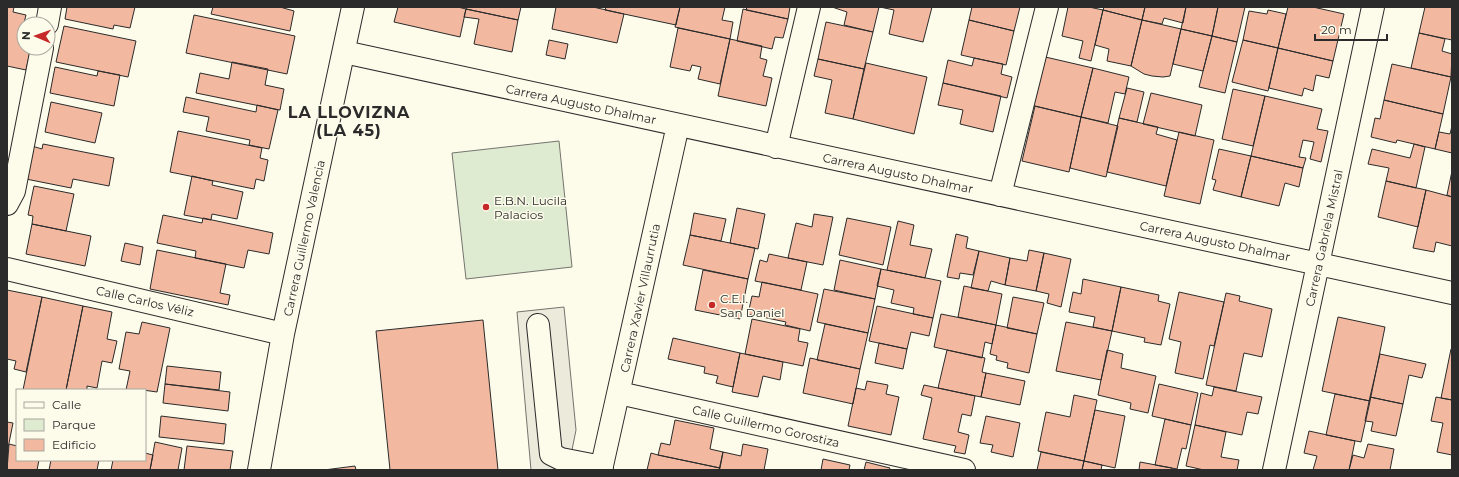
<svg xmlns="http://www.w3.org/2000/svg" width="1459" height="477" font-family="Montserrat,sans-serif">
<rect width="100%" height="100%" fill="#fdfbea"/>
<path fill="#deebd1" stroke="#74746e" d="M559 141 572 267 466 279 452 153Z"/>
<path fill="#eceadb" stroke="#74746e" d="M564 307 576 430 568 470H531L517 312Z"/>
<path fill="#f2b8a0" stroke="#2b2b2b" d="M7 7H14L13 12 26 15 20 39 24 40V48H31L26 70 7 66Z
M67 7H135L130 28 114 25 113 29 65 19Z
M213 7H280L294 11 290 31 211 14Z
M398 7H458L466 9 460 37 394 22Z
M467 7H521L518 20 466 9Z
M556 7H593L624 14 617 43 552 29Z
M606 7H680L676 25 605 10Z
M680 7H725L722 20 733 22 730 39 675 27Z
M747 7H790L788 19 746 10Z
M832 7H879L873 32 844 25 847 12Z
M880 7H932L923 42 889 34 894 10Z
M972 7H1020L1014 31 969 20Z
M1068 7H1089L1103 10 1091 61 1079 58 1083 41 1062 36Z
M1104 7H1145L1142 20 1103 10Z
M1145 7H1186L1183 23 1164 18 1162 24 1142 20Z
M1186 7H1218L1212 36 1181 29Z
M1218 7H1245L1237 42 1212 36Z
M1288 7H1313L1344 14 1333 61 1278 48Z
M1425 7H1452V40L1419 33Z
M466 9 518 20 512 52 474 44 479 19 464 17Z
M743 9 788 19 783 38 775 37 772 49 737 41Z
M1103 10 1142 20 1131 66 1107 61 1109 49 1095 45Z
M1268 10 1286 14 1278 48 1243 40 1249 11 1267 14Z
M194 15 295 36 287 74 186 53Z
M969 20 1014 31 1006 65 961 55Z
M1142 20 1181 29 1170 76 1163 77 1152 76 1144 74 1131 66Z
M826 22 873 32 864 69 818 59Z
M64 26 136 41 128 77 56 62Z
M678 28 730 39 720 84 698 79 701 67 692 65 690 71 670 67Z
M1181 29 1212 36 1203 71 1173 64Z
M1419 33 1445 39 1442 51 1452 54 1451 77 1411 68Z
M1212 36 1237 42 1225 93 1199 87Z
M730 39 762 46 760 58 767 60 763 76 772 78 766 106 718 96Z
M549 40 568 44 565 59 546 55Z
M1243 40 1278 48 1268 91 1232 82Z
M1278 48 1333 61 1329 78 1316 75 1313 91 1304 88 1302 96 1269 88Z
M1041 56 1093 68 1081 117 1030 105Z
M974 58 1003 64 1001 74 1012 77 1007 98 943 83 948 60 972 66Z
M818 59 864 69 853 119 825 113 832 80 814 76Z
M232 62 268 69 265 85 284 89 280 110 196 93 200 73 229 79Z
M866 63 927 77 914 134 853 119Z
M1392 64 1451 77 1443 114 1384 100Z
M55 67 97 76 98 71 120 75 114 106 50 93Z
M1093 68 1129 77 1125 94 1115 92 1108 123 1081 117Z
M943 83 1001 96 993 132 960 124 963 110 938 105Z
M1127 88 1144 92 1137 122 1119 118Z
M1233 89 1265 96 1253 146 1222 139Z
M1151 93 1202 105 1195 136 1143 124Z
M1265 96 1322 109 1317 129 1328 131 1321 162 1310 159 1314 142 1303 140 1299 157 1306 158 1303 168 1251 156Z
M186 97 256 112 257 105 278 110 269 149 249 145 250 140 206 131 209 117 183 112Z
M1384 100 1443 114 1435 149 1397 140 1396 143 1371 137 1375 118 1380 119Z
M51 102 102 113 95 143 45 132Z
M1035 106 1081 117 1069 172 1022 161Z
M1081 117 1118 126 1106 177 1070 168Z
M1119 118 1158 127 1156 134 1177 140 1166 186 1107 172Z
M1452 126V153L1435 149 1439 132 1450 134Z
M178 131 262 148 260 158 268 160 264 181 256 179 254 189 170 172Z
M1179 132 1214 140 1200 204 1164 196Z
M43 144 114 158 109 186 73 179 71 188 26 179 32 146 42 149Z
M1414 144 1425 147 1416 188 1386 181 1389 168 1368 164 1372 149 1410 158Z
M1219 149 1251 156 1241 197 1213 190 1216 180 1212 179Z
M1251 156 1303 168 1299 187 1285 183 1279 206 1241 197Z
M1452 171V197L1447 195Z
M192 176 213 181 212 185 243 192 237 219 212 214 211 220 184 215Z
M1386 181 1426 190 1418 227 1378 217Z
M34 186 74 194 66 231 32 224 33 216 28 215Z
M1426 190 1452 197V246L1436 242 1434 252 1413 248Z
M737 208 765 214 758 249 730 243Z
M694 213 726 219 721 241 690 235Z
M814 214 833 217 823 265 788 258 796 223 812 227Z
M163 215 202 223 203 218 273 233 269 254 248 250 244 268 195 258 196 251 157 243Z
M847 218 891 227 883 265 839 255Z
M898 221 914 225 910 245 932 249 925 278 887 270Z
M32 224 91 236 85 266 26 254Z
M956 234 968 237 966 248 979 251 973 275 960 273 959 279 947 277Z
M690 235 755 248 748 279 683 265Z
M125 243 143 247 140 265 121 261Z
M157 250 226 264 220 293 230 295 228 305 150 289Z
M1029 250 1044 253 1036 291 1005 285 1010 258 1027 261Z
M979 251 1010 258 1005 285 991 281 988 291 971 288Z
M1044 253 1071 259 1061 307 1047 303 1049 294 1036 291Z
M769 254 807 262 801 290 755 281 760 260 767 262Z
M840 260 881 269 875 299 834 290Z
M881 269 941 281 933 318 913 314 914 308 891 303 894 290 877 286Z
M703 270 748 279 740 319 695 310Z
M1083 279 1121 287 1112 331 1093 327 1095 317 1069 312 1073 292 1081 294Z
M762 282 818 294 810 331 785 325 786 322 748 314 752 296 759 297Z
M964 286 1002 294 996 325 958 317Z
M1121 287 1159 295 1158 301 1170 304 1161 345 1144 342 1145 338 1112 331Z
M824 289 875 299 868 333 817 322Z
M7 290 42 297 26 372 14 369 16 361 7 359Z
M1179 292 1224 302 1214 346 1210 345 1203 379 1175 373 1181 342 1169 339Z
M1226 293 1240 296 1239 301 1272 309 1262 357 1244 353 1236 391 1206 385Z
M42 297 83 306 66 390H23Z
M1013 297 1044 303 1037 334 1007 328Z
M83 306 112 312 107 339 117 341 112 363 102 361 97 388 87 386V390H66Z
M877 306 933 318 929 336 911 332 907 349 869 341Z
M941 314 996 325 992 344 985 342 982 358 934 347Z
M1338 317 1385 327 1370 401 1322 391Z
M752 319 800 329 798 341 808 343 803 366 745 354Z
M483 320 498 470H390L376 331Z
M142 322 170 328 157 392 143 390H126L130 371 119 369 126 332 139 334Z
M1066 322 1112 331 1101 380 1056 371Z
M825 324 868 333 860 369 817 360Z
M996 325 1037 334 1029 373 1007 368 1008 363 996 360 997 356 990 354Z
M673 338 740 353 733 387 716 383 718 376 704 373 705 367 668 359Z
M879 343 907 349 903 369 875 363Z
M1451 349H1452V400L1441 398Z
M947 350 985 358 982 372 986 373 981 397 938 388Z
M1107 350 1123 354 1121 368 1156 376 1148 413 1130 409 1131 403 1098 395Z
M740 353 783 362 780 380 763 376 758 397 732 392Z
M1380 354 1426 364 1422 378 1409 375 1403 404 1370 397Z
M810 358 860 369 853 404 803 393Z
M167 366 221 372 219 390 165 384Z
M986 373 1025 381 1020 405 981 397Z
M867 381 888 385 886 394 899 397 891 435 848 426 856 388 865 390Z
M165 384 230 392 228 411 163 403Z
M1159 384 1198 393 1191 425 1152 416Z
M924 385 975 396 971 416 962 414 958 432 969 435 965 454 954 452 956 446 923 439 932 398 921 395Z
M1214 387 1262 397 1258 414 1247 412 1242 435 1195 425 1201 393 1212 396Z
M1335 394 1370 401 1361 442 1326 435Z
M1074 395 1097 400 1084 461 1038 451 1046 412 1070 417Z
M1370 397 1403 404 1396 436 1371 431 1373 422 1365 421Z
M1436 397 1452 400V455L1437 452 1443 423 1431 421Z
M1095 410 1125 416 1115 468 1084 461Z
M161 416 226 424 224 444 159 437Z
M986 416 1020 423 1013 457 991 452 993 445 980 443Z
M1165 419 1191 425 1186 449 1182 448 1177 469 1155 465Z
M675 420 714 428 710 449 723 452 720 468 658 455 661 443 670 445Z
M7 422 13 423 7 453Z
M1195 425 1226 432 1221 457 1239 460 1237 470H1204L1186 466Z
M1309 431 1355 441 1349 470H1313L1317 456 1304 453Z
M155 442 182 448 178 470H150Z
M9 444 17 446V460H39L37 470H7Z
M743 444 768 449 764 470H719L723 452 741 456Z
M1368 444 1394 449 1390 470H1349L1353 455 1364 458Z
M187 446 233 451 230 470H184Z
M1041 452 1084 461 1082 470H1037Z
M145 453 153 455 150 470H111L113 460H145Z
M651 453 658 455 720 468 719 470H647Z
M823 459 850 465 849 470H821Z
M51 460H99L97 470H49Z
M1084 461 1102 465 1101 470H1082Z
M866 462 890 468 889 470H864Z
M1140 462 1172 468V470H1139Z
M355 466 356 470H324Z"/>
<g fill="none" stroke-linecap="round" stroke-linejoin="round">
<defs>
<path id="minor" d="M47 24 50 7
M344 52 1452 293
M776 147 809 7
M1000 195 1047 7
M7 204 14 191 42 48
M7 269 283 334
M538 325 551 454 561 459 602 467
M619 393 964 470
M259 470 283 334 353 7
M601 470 678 125
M1274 470 1373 7"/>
</defs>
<use href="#minor" stroke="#2b2b2b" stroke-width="24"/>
<use href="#minor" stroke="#fdfbea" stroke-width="22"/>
</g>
<g fill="#c62828" stroke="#fdfbea" stroke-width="1.5">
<circle cx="486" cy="207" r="4"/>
<circle cx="712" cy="305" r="4"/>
</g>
<g text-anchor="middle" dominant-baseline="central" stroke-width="3" stroke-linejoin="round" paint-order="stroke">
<g font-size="12" fill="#2b2b2b" stroke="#fdfbea">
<text transform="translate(581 104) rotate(12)">Carrera Augusto Dhalmar</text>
<text transform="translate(898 173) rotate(12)">Carrera Augusto Dhalmar</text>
<text transform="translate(304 238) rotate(-78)">Carrera Guillermo Valencia</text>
<text transform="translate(1324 238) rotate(-78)">Carrera Gabriela Mistral</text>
<text transform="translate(1215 241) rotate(12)">Carrera Augusto Dhalmar</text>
<text transform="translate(640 298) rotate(-78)">Carrera Xavier Villaurrutia</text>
<text transform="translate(145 301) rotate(13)">Calle Carlos Véliz</text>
<text transform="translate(766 426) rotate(13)">Calle Guillermo Gorostiza</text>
</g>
<g font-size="12" fill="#2b2b2b" stroke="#fdfbea" text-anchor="start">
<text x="494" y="200">E.B.N. Lucila<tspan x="494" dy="14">Palacios</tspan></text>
<text x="720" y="298">C.E.I.<tspan x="720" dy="14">San Daniel</tspan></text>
</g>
<g font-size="16" font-weight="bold" letter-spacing="1" fill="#2b2b2b" stroke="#fdfbea">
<text x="349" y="112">LA LLOVIZNA<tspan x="349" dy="18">(LA 45)</tspan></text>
</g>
</g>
<rect width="1459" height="477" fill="none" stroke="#2b2b2b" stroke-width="16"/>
<rect x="16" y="389" width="130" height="72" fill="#fdfbea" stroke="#a9a89e"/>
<rect x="24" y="402" width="20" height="6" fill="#fdfbea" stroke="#a9a89e"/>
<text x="52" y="409" font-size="12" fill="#2b2b2b">Calle</text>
<rect x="24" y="419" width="20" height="12" fill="#deebd1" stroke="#a9a89e"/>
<text x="52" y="429" font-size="12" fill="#2b2b2b">Parque</text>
<rect x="24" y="439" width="20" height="12" fill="#f2b8a0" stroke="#a9a89e"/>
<text x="52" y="449" font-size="12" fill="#2b2b2b">Edificio</text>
<g transform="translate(36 36) rotate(272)"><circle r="19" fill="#fdfbea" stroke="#a9a89e"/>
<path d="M0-3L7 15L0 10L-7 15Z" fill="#c62828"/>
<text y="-6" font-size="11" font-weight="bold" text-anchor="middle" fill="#2b2b2b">N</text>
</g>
<path d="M1315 34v6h72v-6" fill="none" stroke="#2b2b2b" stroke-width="2"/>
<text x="1321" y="34" font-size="12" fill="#2b2b2b" stroke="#fdfbea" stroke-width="3" paint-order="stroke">20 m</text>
</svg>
